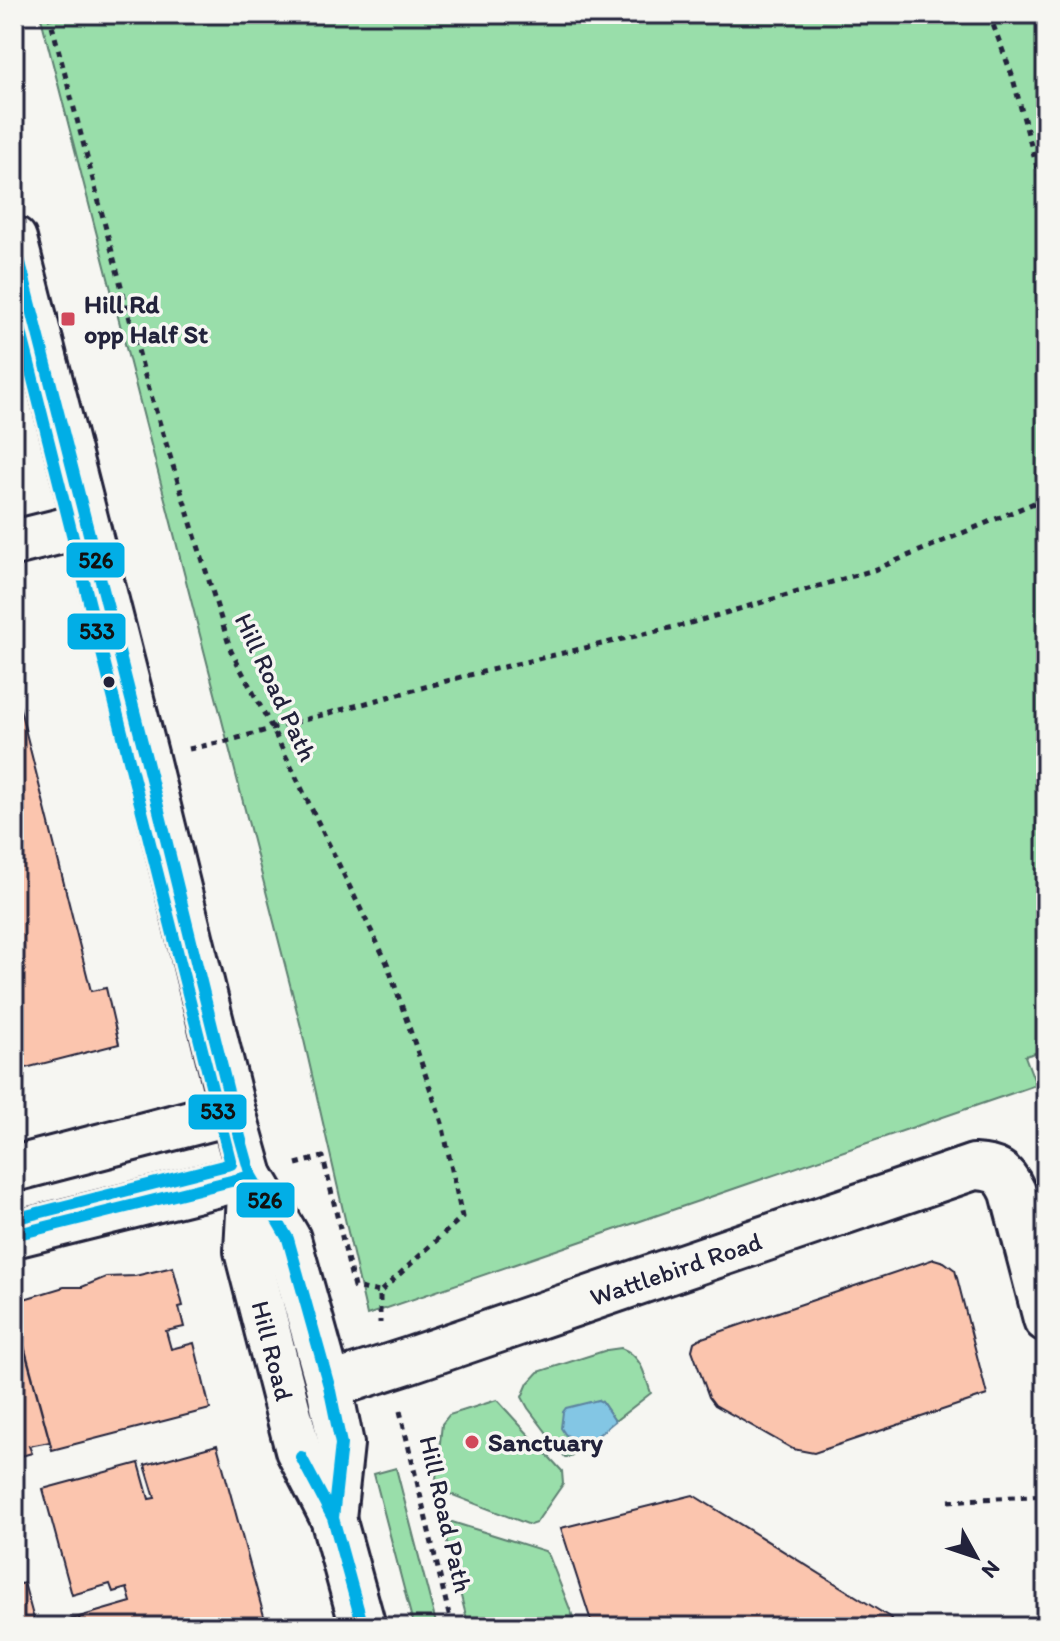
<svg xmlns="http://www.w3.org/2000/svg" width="1060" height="1641" font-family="Itim,sans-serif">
<rect width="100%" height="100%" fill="#f6f6f2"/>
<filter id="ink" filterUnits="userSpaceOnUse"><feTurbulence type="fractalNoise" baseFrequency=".0125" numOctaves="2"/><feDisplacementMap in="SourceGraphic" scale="16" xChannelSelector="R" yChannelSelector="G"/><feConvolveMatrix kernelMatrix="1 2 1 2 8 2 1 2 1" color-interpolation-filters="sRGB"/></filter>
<g filter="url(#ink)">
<path fill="#99deaa" stroke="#5e8072" stroke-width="2" d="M40 14H1046V1050L1025 1056 1036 1085 367 1315 301 1027Z
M621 1348C642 1356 644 1374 651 1393L615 1421 602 1402 565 1434 584 1447 569 1457H565L528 1408 522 1397 528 1383 538 1372 607 1350Z
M497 1400 562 1471 563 1484 536 1523 530 1525 435 1488 442 1424 449 1415Z
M396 1468 437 1627H414L374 1474Z
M452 1522 545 1551 549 1556 577 1627H469L443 1527Z"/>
<path fill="#83c6e4" stroke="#5c84a0" stroke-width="2" d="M598 1400 602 1402 615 1421 584 1447 565 1434 561 1428 563 1412 566 1408Z"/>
<path fill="#fbc5ae" stroke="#22223b" stroke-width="2" d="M14 685 91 991 106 988 119 1044 14 1071Z
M934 1259 944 1262 955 1270 987 1395 814 1453 793 1449 715 1405 709 1397 692 1350 694 1342 699 1339Z
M173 1267 183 1306 179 1307 184 1327 166 1331 171 1349 194 1343 210 1409 52 1450 14 1311V1302L64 1287H82L106 1277 135 1276Z
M16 1316 50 1442 29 1446 32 1453 14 1458V1317Z
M217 1445 267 1627H81L79 1617 131 1602 127 1588 113 1592 110 1584 72 1595 43 1489 139 1463 149 1499 155 1498 145 1465Z
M693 1495 891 1618 886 1627H593L561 1528Z
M24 1583 36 1627H14V1586Z
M1041 1616 1044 1627H1010L1011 1625Z
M79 1617 81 1627H44Z"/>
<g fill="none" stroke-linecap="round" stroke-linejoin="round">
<defs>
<g id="minor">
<path d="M14 239 146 758 233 1112 251 1176 288 1239 329 1386 341 1444 333 1518"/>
<path d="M14 543 86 525"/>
<path d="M14 1169 233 1112"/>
<path id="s1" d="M251 1176 247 1251 298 1450 333 1518 363 1627"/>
<path d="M14 1235 251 1176"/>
<path id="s2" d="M329 1386 410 1360 974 1167C996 1168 1004 1172 1013 1192L1046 1319"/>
</g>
</defs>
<use href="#minor" stroke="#22223b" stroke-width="50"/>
<path stroke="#22223b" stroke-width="5" stroke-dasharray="6 6" stroke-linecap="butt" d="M49 14 145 376 231 651 272 728 387 963 442 1123 462 1217 380 1292V1323
M989 14 1012 75 1042 186V266L1046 276
M189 749 227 741 465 676 687 624 874 570 1046 498
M296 1164 323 1157 354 1287 380 1292
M400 1411 452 1627
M949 1501 1045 1495"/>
<use href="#minor" stroke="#f6f6f2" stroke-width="44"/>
<defs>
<path id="bus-1" d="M14 239 146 758 233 1112 251 1176 288 1239 329 1386 341 1444 333 1518
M14 1235 251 1176
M301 1457 333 1518 363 1627"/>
<path id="bus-2" d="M14 304 231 1164 14 1219"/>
</defs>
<use href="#bus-1" stroke="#f6f6f2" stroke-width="18"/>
<use href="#bus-2" stroke="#f6f6f2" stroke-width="18"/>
<use href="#bus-1" stroke="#02aee6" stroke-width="12"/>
<use href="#bus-2" stroke="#02aee6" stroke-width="12"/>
</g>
</g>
<g fill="#d1495b" stroke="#f6f6f2" stroke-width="3">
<rect x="60" y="311" width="16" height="16" rx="4"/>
<circle cx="472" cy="1442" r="8"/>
</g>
<circle fill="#22223b" stroke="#f6f6f2" stroke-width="3" cx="109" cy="682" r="7"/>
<g text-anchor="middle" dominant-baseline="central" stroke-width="7" stroke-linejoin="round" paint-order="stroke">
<g font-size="26" font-weight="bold" fill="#22223b" stroke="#f6f6f2" text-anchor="start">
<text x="84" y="304">Hill Rd<tspan x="84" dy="30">opp Half St</tspan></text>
<text x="488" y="1442">Sanctuary</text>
</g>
<g font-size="26" fill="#22223b" stroke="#f6f6f2">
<text transform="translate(276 687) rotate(65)">Hill Road Path</text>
<text stroke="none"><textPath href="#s2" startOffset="366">Wattlebird Road</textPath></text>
<text stroke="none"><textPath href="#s1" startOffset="178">Hill Road</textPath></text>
<text transform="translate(446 1514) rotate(77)">Hill Road Path</text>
</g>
</g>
<g stroke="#f6f6f2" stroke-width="3">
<rect x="65" y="541" width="61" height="38" rx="8" fill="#02aee6"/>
<rect x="66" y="612" width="61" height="39" rx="8" fill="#02aee6"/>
<rect x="187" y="1093" width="61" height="38" rx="8" fill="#02aee6"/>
<rect x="235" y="1181" width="61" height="38" rx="8" fill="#02aee6"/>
</g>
<g font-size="22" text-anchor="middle" font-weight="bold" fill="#111">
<text x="96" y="568">526</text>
<text x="97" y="639">533</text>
<text x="218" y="1119">533</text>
<text x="265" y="1208">526</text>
</g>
<rect width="1060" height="1641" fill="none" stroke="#f6f6f2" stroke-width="48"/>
<rect x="24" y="24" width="1012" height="1593" fill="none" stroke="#22223b" stroke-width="3" filter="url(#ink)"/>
<g transform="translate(976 1557) rotate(130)" stroke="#f6f6f2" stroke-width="6" paint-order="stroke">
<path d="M0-6L14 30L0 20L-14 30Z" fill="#22223b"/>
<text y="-12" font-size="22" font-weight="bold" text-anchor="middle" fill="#22223b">N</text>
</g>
</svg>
